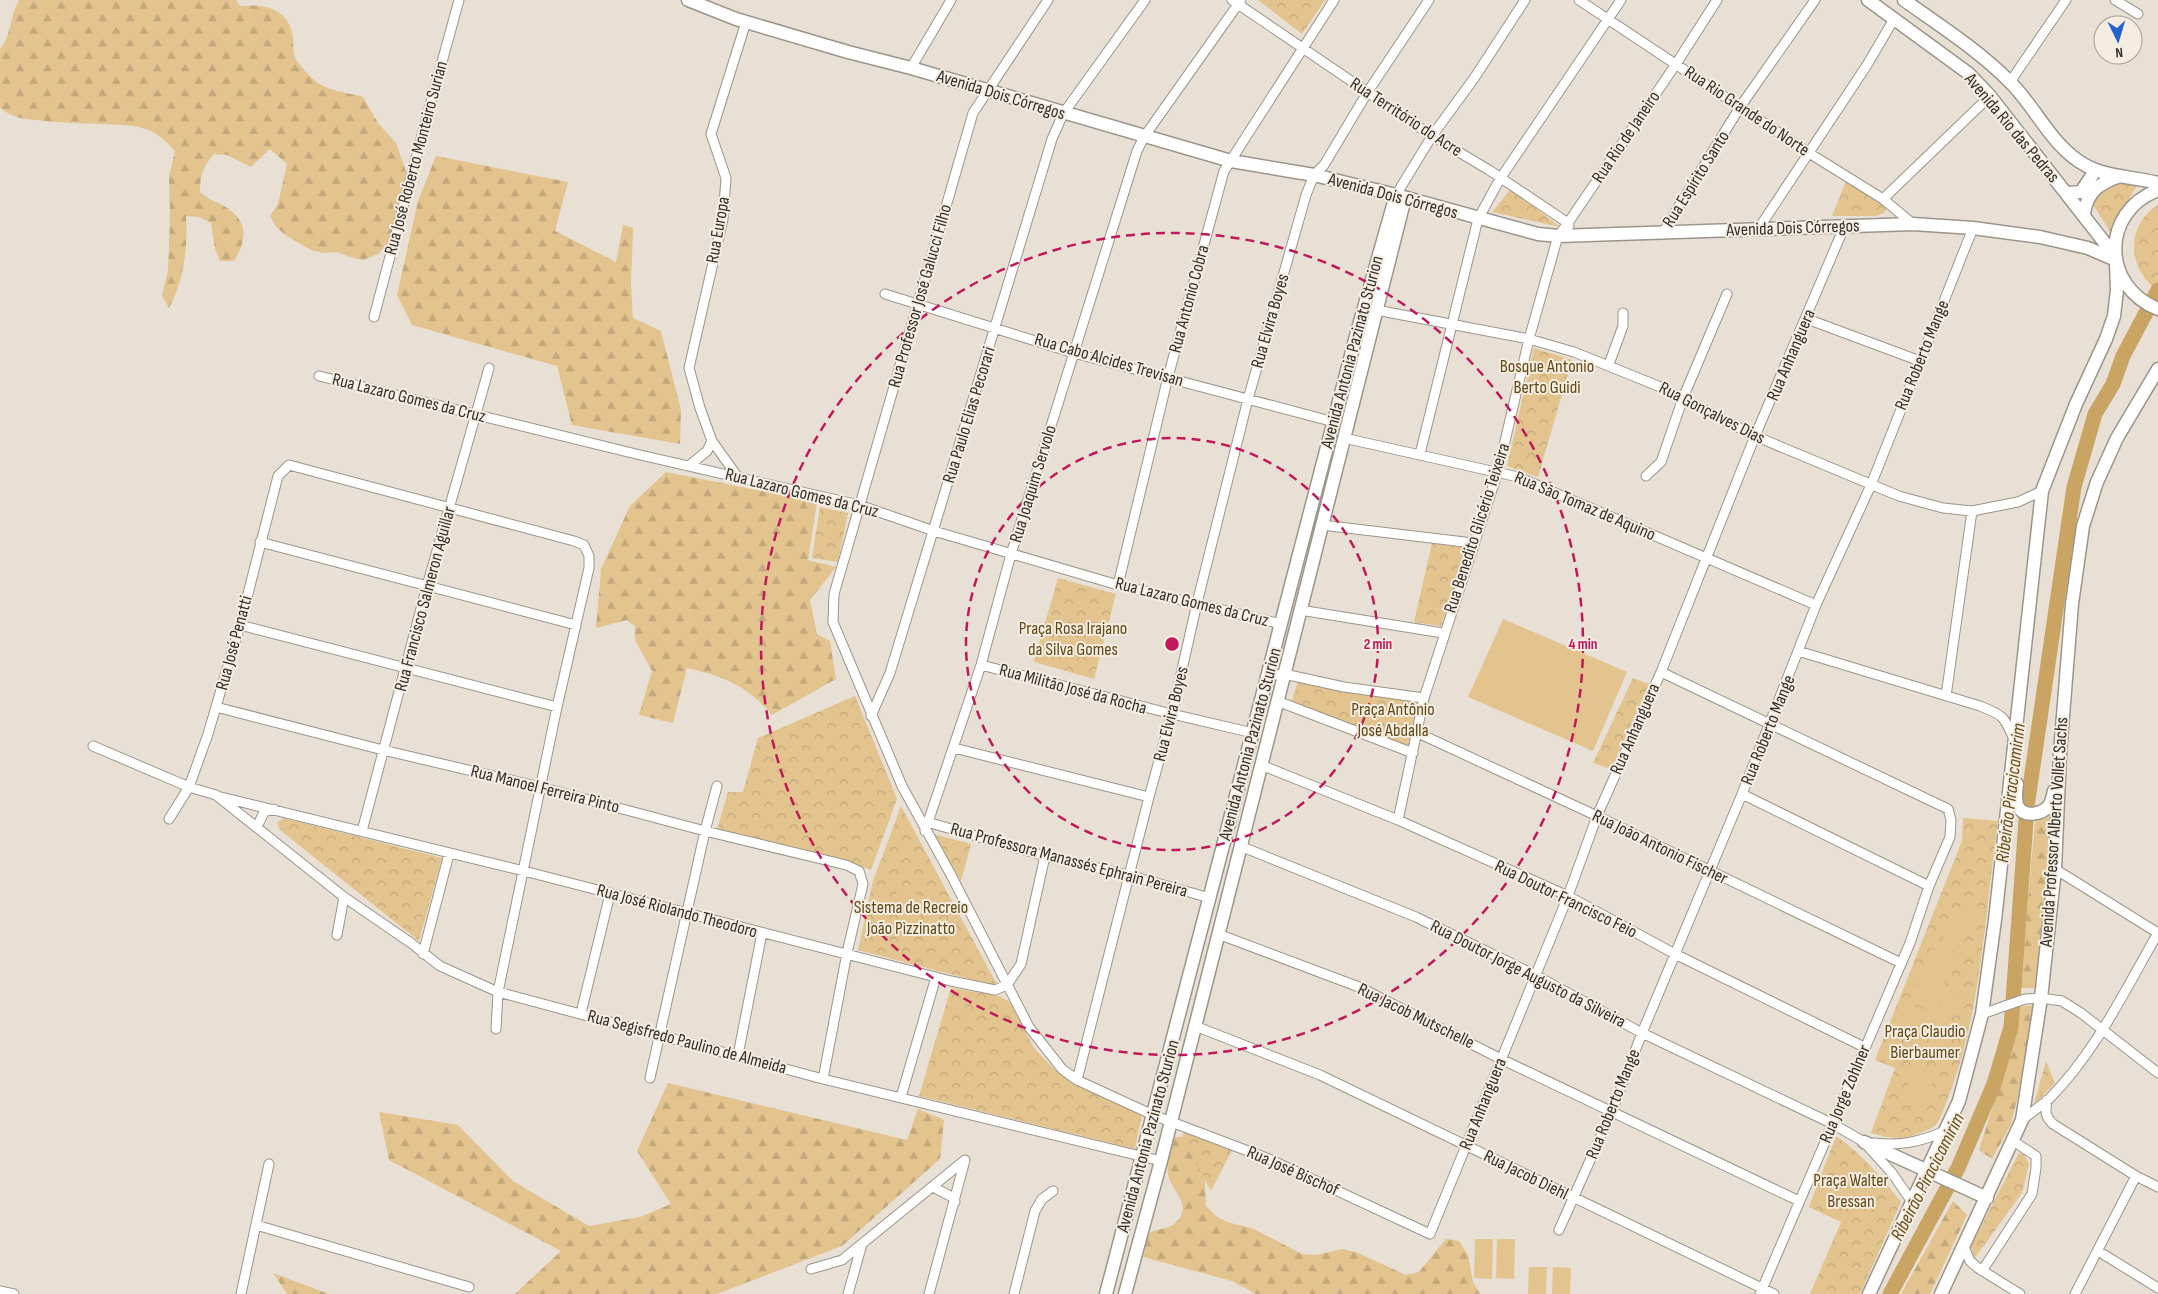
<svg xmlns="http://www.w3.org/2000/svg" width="2158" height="1294" font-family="'Sofia Sans Condensed',sans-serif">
<defs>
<pattern id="forest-firs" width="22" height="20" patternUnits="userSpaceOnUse" patternTransform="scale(1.25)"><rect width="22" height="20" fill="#e3c38e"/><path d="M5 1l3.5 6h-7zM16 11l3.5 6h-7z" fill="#c3a87b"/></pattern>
<pattern id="park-crowns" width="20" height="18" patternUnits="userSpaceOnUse" patternTransform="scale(1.25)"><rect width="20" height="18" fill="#e3c38e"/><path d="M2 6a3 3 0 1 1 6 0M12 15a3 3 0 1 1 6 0" fill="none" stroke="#c3a87b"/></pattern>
</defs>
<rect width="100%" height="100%" fill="#e8e0d4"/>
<path fill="url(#forest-firs)" d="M19 0H236L240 6C261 4 286 7 292 32 294 40 292 52 296 59 300 66 308 74 313 79 327 92 347 92 363 97L378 123 396 143 409 180 393 232 387 245 378 254 363 260 350 257 337 252 323 253 311 250 287 236 277 228 270 216 278 204 287 164 270 149 251 167 227 155 214 154C203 166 200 176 200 192 209 200 215 201 224 206 248 220 248 239 234 261H220L215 249 211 223 199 217 186 216C188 248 184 280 169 308L162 296 168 270 170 216 169 176 175 151C151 123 135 126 102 124 80 123 58 123 36 120 21 119 12 117 0 108V49C12 35 9 17 19 0Z
M436 156 568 182 555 231 616 262 623 225 633 228 631 284 633 318 661 331 681 410 680 444 572 425 557 366 412 325 397 295 418 201Z
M666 472 817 502 808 560 836 567 810 600 817 634 830 641 836 679 772 715C748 686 723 676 687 668L673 723 639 715 652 671 635 640V626L627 620 596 628 601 569 630 506Z
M2052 816 2035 988H2020L2035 822Z
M2034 1005 2019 1091 2011 1124 1992 1159 1979 1150 2015 1037 2017 1007Z
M668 1083 907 1140 918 1109 944 1120 940 1159 842 1246 717 1294H515L561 1251 389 1160 379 1112 458 1125 513 1181 589 1226 640 1217 671 1204 637 1151Z
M1175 1137H1189L1204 1165 1206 1206 1216 1216 1227 1222 1254 1229 1302 1254 1316 1255 1342 1249 1356 1252 1406 1275 1419 1272 1446 1239 1459 1241 1468 1255 1473 1282 1480 1294H1256L1232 1281 1143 1257 1149 1233C1156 1229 1168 1229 1174 1224 1196 1206 1170 1189 1168 1175 1166 1162 1172 1149 1175 1137Z
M1953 1201 1967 1215 1930 1294H1901Z
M273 1273 329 1294H287Z"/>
<path fill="url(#park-crowns)" d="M1258 0H1325L1302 34Z
M1846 181 1883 205 1886 210 1884 213 1876 216H1832Z
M2122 182 2138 183 2111 233 2092 203 2102 190Z
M1511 189 1560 227 1492 212Z
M2158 205V291C2128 270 2124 226 2158 205Z
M1534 348 1572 360 1538 477 1507 466Z
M820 507 848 513 838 562 812 558Z
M1432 543 1468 548 1441 626 1414 622Z
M1058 578 1116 594 1094 679 1034 662Z
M1633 678 1649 684 1611 769 1593 763Z
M1298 681 1418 703 1408 748 1292 701Z
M855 696 897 799 871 870 842 859 717 830 728 792H743L758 738Z
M901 806 996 983 992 985 858 950 873 881Z
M284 818 442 858 419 941 280 830 277 823Z
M1963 818 1998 821C1985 911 1982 1005 1951 1090 1946 1101 1943 1115 1936 1125 1932 1128 1927 1130 1923 1132 1904 1140 1890 1139 1871 1133L1895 1068 1875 1060 1962 841Z
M933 834 971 844 961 881Z
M951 988 999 996 1010 1002 1034 1048 1056 1071 1142 1114 1135 1149 919 1096Z
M2046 1061 2055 1083 2034 1104Z
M1185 1129 1232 1150 1211 1191 1182 1137Z
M1836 1136C1863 1155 1881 1177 1901 1202L1860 1294H1810L1841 1222 1809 1207Z
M2019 1153 2024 1154 2029 1164 2022 1193 1974 1259 1971 1246Z"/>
<path fill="#e3c38e" d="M1503 619 1627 672 1593 751 1468 697Z
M916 890 924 930 901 934 895 894Z
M1955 905 1975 913 1960 954 1939 946Z
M1930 948 1956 958 1934 1011 1909 1001Z
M1948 989 1961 994 1951 1018 1938 1012Z
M1908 1004 1956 1023 1946 1047 1898 1028Z
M1916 1066 1936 1074 1920 1109 1901 1101Z
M1475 1239H1493L1492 1279 1474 1278Z
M1497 1239H1515L1514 1279 1496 1278Z
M1529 1267H1547L1546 1294H1528Z
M1553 1267 1571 1268 1570 1294H1552Z"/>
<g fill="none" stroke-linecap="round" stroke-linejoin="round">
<path stroke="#c9a463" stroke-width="15" d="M1890 1294 1958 1168 1994 1084 2011 1027 2027 807 2074 487 2095 414 2113 384 2123 356 2158 290"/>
<defs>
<path id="minor" d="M1048 0 973 113 841 570 834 594 833 622 902 786 951 875 1029 1027 1062 1069 1077 1080 1153 1115 1269 1159 1430 1234 1568 896 1597 816 1661 672 1755 436 1845 225
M1232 0 1432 136 1489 170 1568 223 1558 236 1529 339 1498 471 1424 698 1398 820
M1579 0 1809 153 1883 199 1913 224
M2115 0 2138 14
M911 68 951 0
M2010 82 2066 0
M1396 195 1432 136 1475 77 1525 0
M1883 199 1990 96
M1569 226 1568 223 1676 64 1717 0
M1759 228 1867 65 1894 19
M1662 234 1740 107 1815 0
M885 294 1074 353 1334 422
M1376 310 1529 339 1574 352 1658 386 1755 436 1899 496 1943 508 1972 511 2018 502 2042 491
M374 317 425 124 459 0
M1807 319 1920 361
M1609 364 1623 326V313
M319 376 636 454 859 505 934 531 1118 585 1281 624
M1344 438 1518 477 1816 605
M712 441 700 408 689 368 723 219 726 178 711 134 746 22
M1420 454 1478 219 1500 179 1621 0
M690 465 707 451 712 441 737 476
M1646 476 1661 462 1683 398 1727 294
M1322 525 1473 543
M260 542 576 625
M1118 585 1168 377 1224 171 1334 0
M1300 610 1443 633
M240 625 557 707
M1798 651 1980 706C2003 715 2004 716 2014 739
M981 665 1172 714 1253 733
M1661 672 1948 809 1951 820 1950 837 1929 886 1910 943 1760 1294
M1268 676 1284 674 1344 687 1424 698
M1946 696 1972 511
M1277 701 1413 753
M216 707 383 750 540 787 705 831 846 865 859 871 863 884 847 953 823 1079
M871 716 890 673 1052 139 1063 114 1145 0
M1418 733 1597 816 1901 963
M93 746 189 787 216 795 344 897 411 943 440 966 498 992 823 1079 1161 1161
M954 748 1149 797
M1261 765 1398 820 1568 896 1675 954 1864 1047
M1742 794 1929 886
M221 797 524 871 951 981 995 990 1007 985 1021 964 1045 856
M169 819 189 787 208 734 240 625 278 476 289 465 574 541 584 545 589 556V568L557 707 498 992 496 1029
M927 822 1045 856 1128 875 1210 898
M257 827 264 812 274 809
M362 831 427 586 489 368
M925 831 981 665 1011 554 1137 151 1144 137 1241 0
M1240 846 1416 917 1535 975 1642 1033 1833 1124 1864 1142 1892 1173 1912 1202
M2055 869 2158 933
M1218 934 1359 987 1501 1059 1799 1201
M337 935 344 897
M423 954 449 854
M581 1013 610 894
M1982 1014 2025 999 2041 998 2062 1001 2081 1013 2158 1073
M1195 1026 1320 1075 1774 1294
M738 1055 762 933
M650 1078 705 831 717 786
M1077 1080 1149 797 1172 714 1197 603 1248 399 1306 195 1314 175 1324 165 1367 93 1429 0
M901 1097 936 977
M2047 1100C2045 1112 2045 1116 2053 1124L2136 1176 2158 1187
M2022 1120C2031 1113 2040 1106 2049 1099 2096 1052 2125 990 2158 933
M1874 1143C1900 1146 1919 1142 1943 1132
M933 1187 952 1197 955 1202
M256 1225 469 1287
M1559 1230 1612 1111 1642 1033 1742 794 1816 605 1871 485 1973 228
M1964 1247 1970 1261 1978 1268 2020 1294
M2098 1251 2158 1288
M811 1269 842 1260 965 1160
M1982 1271 2032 1194 2036 1168V1156L2013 1141
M0 1291 14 1294
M241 1294 269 1164
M848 1294 862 1244
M929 1294 965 1160
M1014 1294 1035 1211 1042 1199 1053 1191
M2075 1294 2136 1176"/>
<path id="secondary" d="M688 0 736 19 848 52 911 68 1231 161 1314 175 1396 195 1538 234 1558 236 1913 224 1973 228 2040 237 2088 248 2116 260
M1868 0 1968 73 1990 96 2115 256
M1904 0C1939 25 1978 50 2009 81 2036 107 2051 146 2085 165 2106 177 2134 177 2158 183
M2158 190C2100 212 2102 287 2158 309
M2067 193 2081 192 2095 171
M2084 214C2087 191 2100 183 2120 176
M2017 784C2016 791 2015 801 2018 807 2025 818 2042 814 2049 806 2052 801 2053 796 2054 791
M1864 1142 1987 1198
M1106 1294 1356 336 1396 195
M1125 1294 1161 1161 1405 198
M1869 1294 1959 1101 1982 1014 1995 920 2042 491 2076 404 2106 339 2114 316 2117 290 2116 263
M1941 1294 2022 1120 2041 998 2055 869 2060 753 2072 604 2083 526 2097 482 2117 438 2158 369"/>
</defs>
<use href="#minor" stroke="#9c9589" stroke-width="11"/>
<use href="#secondary" stroke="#9c9589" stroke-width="15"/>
<use href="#minor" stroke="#fff" stroke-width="9"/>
<use href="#secondary" stroke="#fff" stroke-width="12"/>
</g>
<g fill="none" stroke="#c2185b" stroke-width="2.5" stroke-dasharray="9 6">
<circle cx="1172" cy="644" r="206"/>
<circle cx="1172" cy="644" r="411"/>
</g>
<g text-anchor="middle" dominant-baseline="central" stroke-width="4" stroke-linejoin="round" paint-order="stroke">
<g font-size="18" fill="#33302b" stroke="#f5ede1">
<text transform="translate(1001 95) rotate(17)">Avenida Dois Córregos</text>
<text transform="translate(1747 111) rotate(34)">Rua Rio Grande do Norte</text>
<text transform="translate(1406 117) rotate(33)">Rua Território do Acre</text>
<text transform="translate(2012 128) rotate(50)">Avenida Rio das Pedras</text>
<text transform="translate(1626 137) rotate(-56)">Rua Rio de Janeiro</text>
<text transform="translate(416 158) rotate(-75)">Rua José Roberto Monteiro Surian</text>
<text transform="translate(1696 179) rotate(-58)">Rua Espírito Santo</text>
<text transform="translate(1393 196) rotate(15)">Avenida Dois Córregos</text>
<text transform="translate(1793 228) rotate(-2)">Avenida Dois Córregos</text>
<text transform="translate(718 230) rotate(-80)">Rua Europa</text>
<text transform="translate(920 296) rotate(-74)">Rua Professor José Galucci Filho</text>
<text transform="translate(1189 299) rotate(-75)">Rua Antonio Cobra</text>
<text transform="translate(1270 321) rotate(-74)">Rua Elvira Boyes</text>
<text transform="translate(1352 352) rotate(-75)">Avenida Antonia Pazinato Sturion</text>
<text transform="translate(1791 355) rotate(-67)">Rua Anhanguera</text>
<text transform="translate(1922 355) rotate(-68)">Rua Roberto Mange</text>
<text transform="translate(1109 360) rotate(16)">Rua Cabo Alcides Trevisan</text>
<text transform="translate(409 398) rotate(14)">Rua Lazaro Gomes da Cruz</text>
<text transform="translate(1712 413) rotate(27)">Rua Gonçalves Dias</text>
<text transform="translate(969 415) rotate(-73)">Rua Paulo Elias Pecorari</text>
<text transform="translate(1033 484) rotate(-73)">Rua Joaquim Servolo</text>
<text transform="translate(802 493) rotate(14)">Rua Lazaro Gomes da Cruz</text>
<text transform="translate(1585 506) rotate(23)">Rua São Tomaz de Aquino</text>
<text transform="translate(1477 528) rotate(-72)">Rua Benedito Glicério Teixeira</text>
<text transform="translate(425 599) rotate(-75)">Rua Francisco Salmeron Aguillar</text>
<text transform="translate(1192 602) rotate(14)">Rua Lazaro Gomes da Cruz</text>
<text transform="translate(234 643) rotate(-75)">Rua José Penatti</text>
<text transform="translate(1073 689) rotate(15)">Rua Militão José da Rocha</text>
<text transform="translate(1171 714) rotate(-76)">Rua Elvira Boyes</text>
<text transform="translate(1635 729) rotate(-66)">Rua Anhanguera</text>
<text transform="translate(1768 730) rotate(-68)">Rua Roberto Mange</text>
<text transform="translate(1250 744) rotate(-75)">Avenida Antonia Pazinato Sturion</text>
<text transform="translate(545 789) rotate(14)">Rua Manoel Ferreira Pinto</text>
<text transform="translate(2054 832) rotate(-86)">Avenida Professor Alberto Vollet Sachs</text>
<text transform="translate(1660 847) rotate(26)">Rua João Antonio Fischer</text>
<text transform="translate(1069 860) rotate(15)">Rua Professora Manassés Ephrain Pereira</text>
<text transform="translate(1566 899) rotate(26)">Rua Doutor Francisco Feio</text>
<text transform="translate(677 911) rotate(15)">Rua José Riolando Theodoro</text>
<text transform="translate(1528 974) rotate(27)">Rua Doutor Jorge Augusto da Silveira</text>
<text transform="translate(1416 1016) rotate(26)">Rua Jacob Mutschelle</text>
<text transform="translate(687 1042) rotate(15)">Rua Segisfredo Paulino de Almeida</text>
<text transform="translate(1845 1094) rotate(-67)">Rua Jorge Zohlner</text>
<text transform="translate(1483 1104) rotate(-68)">Rua Anhanguera</text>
<text transform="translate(1613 1104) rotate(-68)">Rua Roberto Mange</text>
<text transform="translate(1148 1136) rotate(-75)">Avenida Antonia Pazinato Sturion</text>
<text transform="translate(1293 1171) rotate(24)">Rua José Bischof</text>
<text transform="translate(1526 1175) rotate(26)">Rua Jacob Diehl</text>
</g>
<g font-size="18" fill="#634917" stroke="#f5ede1">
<text x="1547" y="366">Bosque Antonio<tspan x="1547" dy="21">Berto Guidi</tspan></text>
<text x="1073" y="628">Praça Rosa Irajano<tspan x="1073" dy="21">da Silva Gomes</tspan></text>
<text x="1393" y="709">Praça Antônio<tspan x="1393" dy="21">José Abdalla</tspan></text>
<text x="911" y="907">Sistema de Recreio<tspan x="911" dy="21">João Pìzzinatto</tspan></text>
<text x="1925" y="1031">Praça Claudio<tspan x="1925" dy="21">Bierbaumer</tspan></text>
<text x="1851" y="1180">Praça Walter<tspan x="1851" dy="21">Bressan</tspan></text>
</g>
<g font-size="19" font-style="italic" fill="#674d1b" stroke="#f5ede1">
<text transform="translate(2011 793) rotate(-83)">Ribeirão Piracicamirim</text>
<text transform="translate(1928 1177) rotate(-63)">Ribeirão Piracicamirim</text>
</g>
</g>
<circle cx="1172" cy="644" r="8" fill="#c2185b" stroke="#f5ede1" stroke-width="2.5"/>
<g font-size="15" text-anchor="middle" font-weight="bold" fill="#c2185b" stroke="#f5ede1" stroke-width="4" stroke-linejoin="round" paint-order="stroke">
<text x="1378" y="649">2 min</text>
<text x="1583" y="649">4 min</text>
</g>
<g transform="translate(2118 40) rotate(175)"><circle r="24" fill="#f5ede1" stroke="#a7a198"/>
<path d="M0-4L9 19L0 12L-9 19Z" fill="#2263cf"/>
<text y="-8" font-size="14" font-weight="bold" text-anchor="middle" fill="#33302b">N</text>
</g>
</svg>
